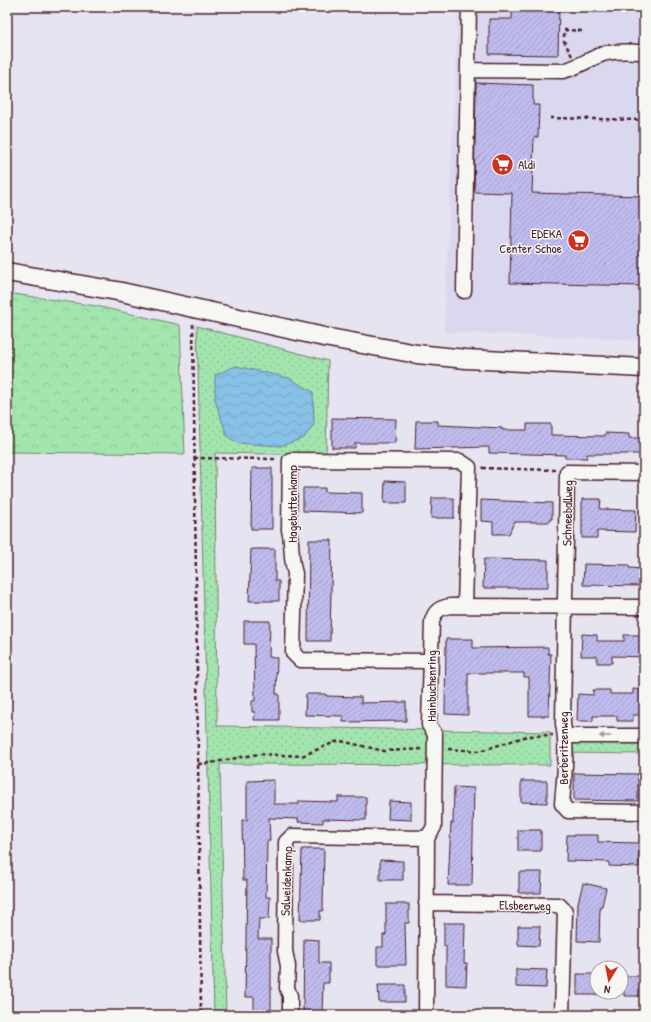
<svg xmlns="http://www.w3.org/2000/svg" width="651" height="1022" font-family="'Patrick Hand',sans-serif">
<defs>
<pattern id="grass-dots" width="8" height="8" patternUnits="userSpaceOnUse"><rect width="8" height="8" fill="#a3e5ae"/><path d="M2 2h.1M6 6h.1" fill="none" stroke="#8ec496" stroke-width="1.8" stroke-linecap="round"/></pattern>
<pattern id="forest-crowns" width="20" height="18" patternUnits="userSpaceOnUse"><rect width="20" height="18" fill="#a3e5ae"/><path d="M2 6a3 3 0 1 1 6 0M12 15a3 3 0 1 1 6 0" fill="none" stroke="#8ec496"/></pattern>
<pattern id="water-waves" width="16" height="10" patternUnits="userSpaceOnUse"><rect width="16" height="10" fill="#87c1e6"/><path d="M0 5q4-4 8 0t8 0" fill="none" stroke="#76a5c5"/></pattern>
<pattern id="building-hatch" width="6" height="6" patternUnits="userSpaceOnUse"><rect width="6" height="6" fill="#bfbbed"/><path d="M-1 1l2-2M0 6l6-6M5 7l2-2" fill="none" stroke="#a6a0cb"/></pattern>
</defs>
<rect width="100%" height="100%" fill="#e6e4f0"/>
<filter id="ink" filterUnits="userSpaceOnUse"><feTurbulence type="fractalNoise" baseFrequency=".025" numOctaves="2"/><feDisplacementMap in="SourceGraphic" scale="8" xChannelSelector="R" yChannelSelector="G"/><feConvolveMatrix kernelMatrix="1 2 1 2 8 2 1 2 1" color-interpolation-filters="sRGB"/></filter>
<g filter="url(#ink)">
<path fill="#dad8ef" d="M458 7H644V340L444 332Z"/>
<path fill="url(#grass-dots)" stroke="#76826c" d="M197 326 328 361 326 455 215 453 217 726 550 732V765L220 764 226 1015H214Z
M563 738 644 739V754L563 753Z"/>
<path fill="url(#forest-crowns)" stroke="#76826c" d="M7 293 96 306 180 325 185 454 7 452Z"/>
<path fill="url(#water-waves)" stroke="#6f809b" d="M236 366 289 378 313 392 314 424 304 438 281 446 237 443 227 436 215 400V375Z"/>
<path fill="url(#building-hatch)" stroke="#4a1f2b" d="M512 7H559L558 55 489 54V19H512Z
M476 83 533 85V105H539L538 137H534L532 193 644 196V286L510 283 512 193 474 192Z
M332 418 396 419 395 443H355V448H332Z
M416 421H438V425L502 428V430H527V424H551V435L605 436V433L629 434V438H644V454H587V458H565V455L489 453V447L415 449Z
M252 468H272V529H251Z
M385 481 406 482V503H384Z
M303 488H325V492L362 493V513L303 511Z
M432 498H454V518H431Z
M582 499H601L600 509 636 510 635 532 597 531V538H582Z
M481 500 552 503V519H550V522H514L509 534H493V522L481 521Z
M309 540H332L330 641H308Z
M251 549H275V581H279V601H249Z
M484 559 548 560V588H483Z
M584 564 629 565V568L644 569V586L583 585Z
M244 621H270L269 657 277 658 276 694H279V720H254L255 712H252V701H255L254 644H244Z
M582 634 597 635V641H624V635H640V642H644V657L612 656V663H597V656H581Z
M446 639H473V648L548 647V654H551L549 716H529V677H524V673H468V715L445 714Z
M633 689 644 690V715H633V721H617V716H593V721H577L578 694 593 695V690H610V694H633Z
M306 694H326V696L361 697V703L406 702V721L343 722V716L305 715Z
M574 773 638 774V801L574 800Z
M274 780V804H299V801L338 802V797H366V820L323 819V823L298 822 299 819 269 818 270 841H267L266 897H270L269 919H259L258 939H271V1015H254V997H245L247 880H243L242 820H247V781Z
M521 781H547V803L521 802Z
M454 787 474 788 472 885H448L451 823H453Z
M389 801 411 802V820L388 819Z
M518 830H541V851H518Z
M567 835H598V842L639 843V867L609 866V862L566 861Z
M302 849H324L323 911H320V920H300Z
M380 860 403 861V880H380Z
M519 872H542L541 893H519Z
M583 883 606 888 602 906H600L599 942 577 941 578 903Z
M386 904H409V923H405L406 965H377V947H383V935H386Z
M444 923H465L464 963H467L466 986 446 985V946H444Z
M518 926H540L539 946 518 945Z
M304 939 319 940V963H329V983H323L322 1015H303Z
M516 969 547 970 546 988 516 987Z
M577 974H597V995H577Z
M624 976H644V996H624Z
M378 985H405V1002H379Z"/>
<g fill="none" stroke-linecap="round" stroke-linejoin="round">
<defs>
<path id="minor" d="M468 70 563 71C577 68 589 59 603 54 616 50 631 52 644 52
M464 291 469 7
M644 473 567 472 563 724C568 750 564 777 562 804L568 811 644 812
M430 661 300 660 293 653 295 573C290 559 293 545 289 530L290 460 460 461 469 467 465 606
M565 736H644
M426 903 559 905 565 911 562 1015
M290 1015V996L287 988 288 966 285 951 286 842 292 836 427 838
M426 1015 427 838 434 827 435 734 429 725 432 621C435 611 439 608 450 606L644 607"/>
<path id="major" d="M7 272 117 291 324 337 417 354 466 359 644 368"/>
</defs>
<use href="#minor" stroke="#4a1f2b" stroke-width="17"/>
<use href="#major" stroke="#4a1f2b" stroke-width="21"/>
<path stroke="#4a1f2b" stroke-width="2.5" stroke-dasharray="4 3" stroke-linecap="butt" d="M572 56 564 41V30L583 31
M550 118 644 120
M193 324 201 1015
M194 458 278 459
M482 468 555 470
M448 749 480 751 527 736 553 735
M198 764 210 763 258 754 302 756 335 742 341 741 384 751 423 749"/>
<use href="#minor" stroke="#f6f6f2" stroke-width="14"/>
<use href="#major" stroke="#f6f6f2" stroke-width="18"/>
</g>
<defs><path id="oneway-solid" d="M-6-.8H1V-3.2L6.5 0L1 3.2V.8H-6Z"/></defs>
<use fill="#a99598" href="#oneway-solid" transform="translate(605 736) rotate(-179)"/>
</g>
<defs>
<symbol id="supermarket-disc" viewBox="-11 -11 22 22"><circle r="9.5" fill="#c8321e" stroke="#f6f6f2"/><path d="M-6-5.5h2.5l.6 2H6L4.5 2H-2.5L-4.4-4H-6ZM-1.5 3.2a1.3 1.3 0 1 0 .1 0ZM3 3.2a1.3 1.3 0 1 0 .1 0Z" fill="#fff"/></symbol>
</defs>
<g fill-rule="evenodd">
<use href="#supermarket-disc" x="490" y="152" width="25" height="25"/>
<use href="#supermarket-disc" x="566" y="228" width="25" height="25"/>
</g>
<g text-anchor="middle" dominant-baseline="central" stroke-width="3" stroke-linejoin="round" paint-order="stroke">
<g font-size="13" fill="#4a1f2b" stroke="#f6f6f2" text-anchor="start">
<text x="518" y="164">Aldi</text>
<text x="562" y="233" text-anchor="end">EDEKA<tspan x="562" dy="15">Center Schoe</tspan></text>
</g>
<g font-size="13" fill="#4a1f2b" stroke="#f6f6f2">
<text transform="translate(292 504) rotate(-90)">Hagebuttenkamp</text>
<text transform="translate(567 513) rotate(-89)">Schneeballweg</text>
<text transform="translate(431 686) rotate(-90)">Hainbuchenring</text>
<text transform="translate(563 748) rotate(-90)">Berberitzenweg</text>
<text transform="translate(286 881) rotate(-88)">Salweidenkamp</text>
<text transform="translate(525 905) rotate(1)">Elsbeerweg</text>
</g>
</g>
<rect width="651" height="1022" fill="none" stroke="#f6f6f2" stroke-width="24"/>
<rect x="12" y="12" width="627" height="998" fill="none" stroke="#4a1f2b" stroke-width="1.5" filter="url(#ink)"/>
<g transform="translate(609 980) rotate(190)"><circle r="19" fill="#f6f6f2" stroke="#b1a0a2"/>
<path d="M0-3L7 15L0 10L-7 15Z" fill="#c8321e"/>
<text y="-6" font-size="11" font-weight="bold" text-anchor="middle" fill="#4a1f2b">N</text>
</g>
</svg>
